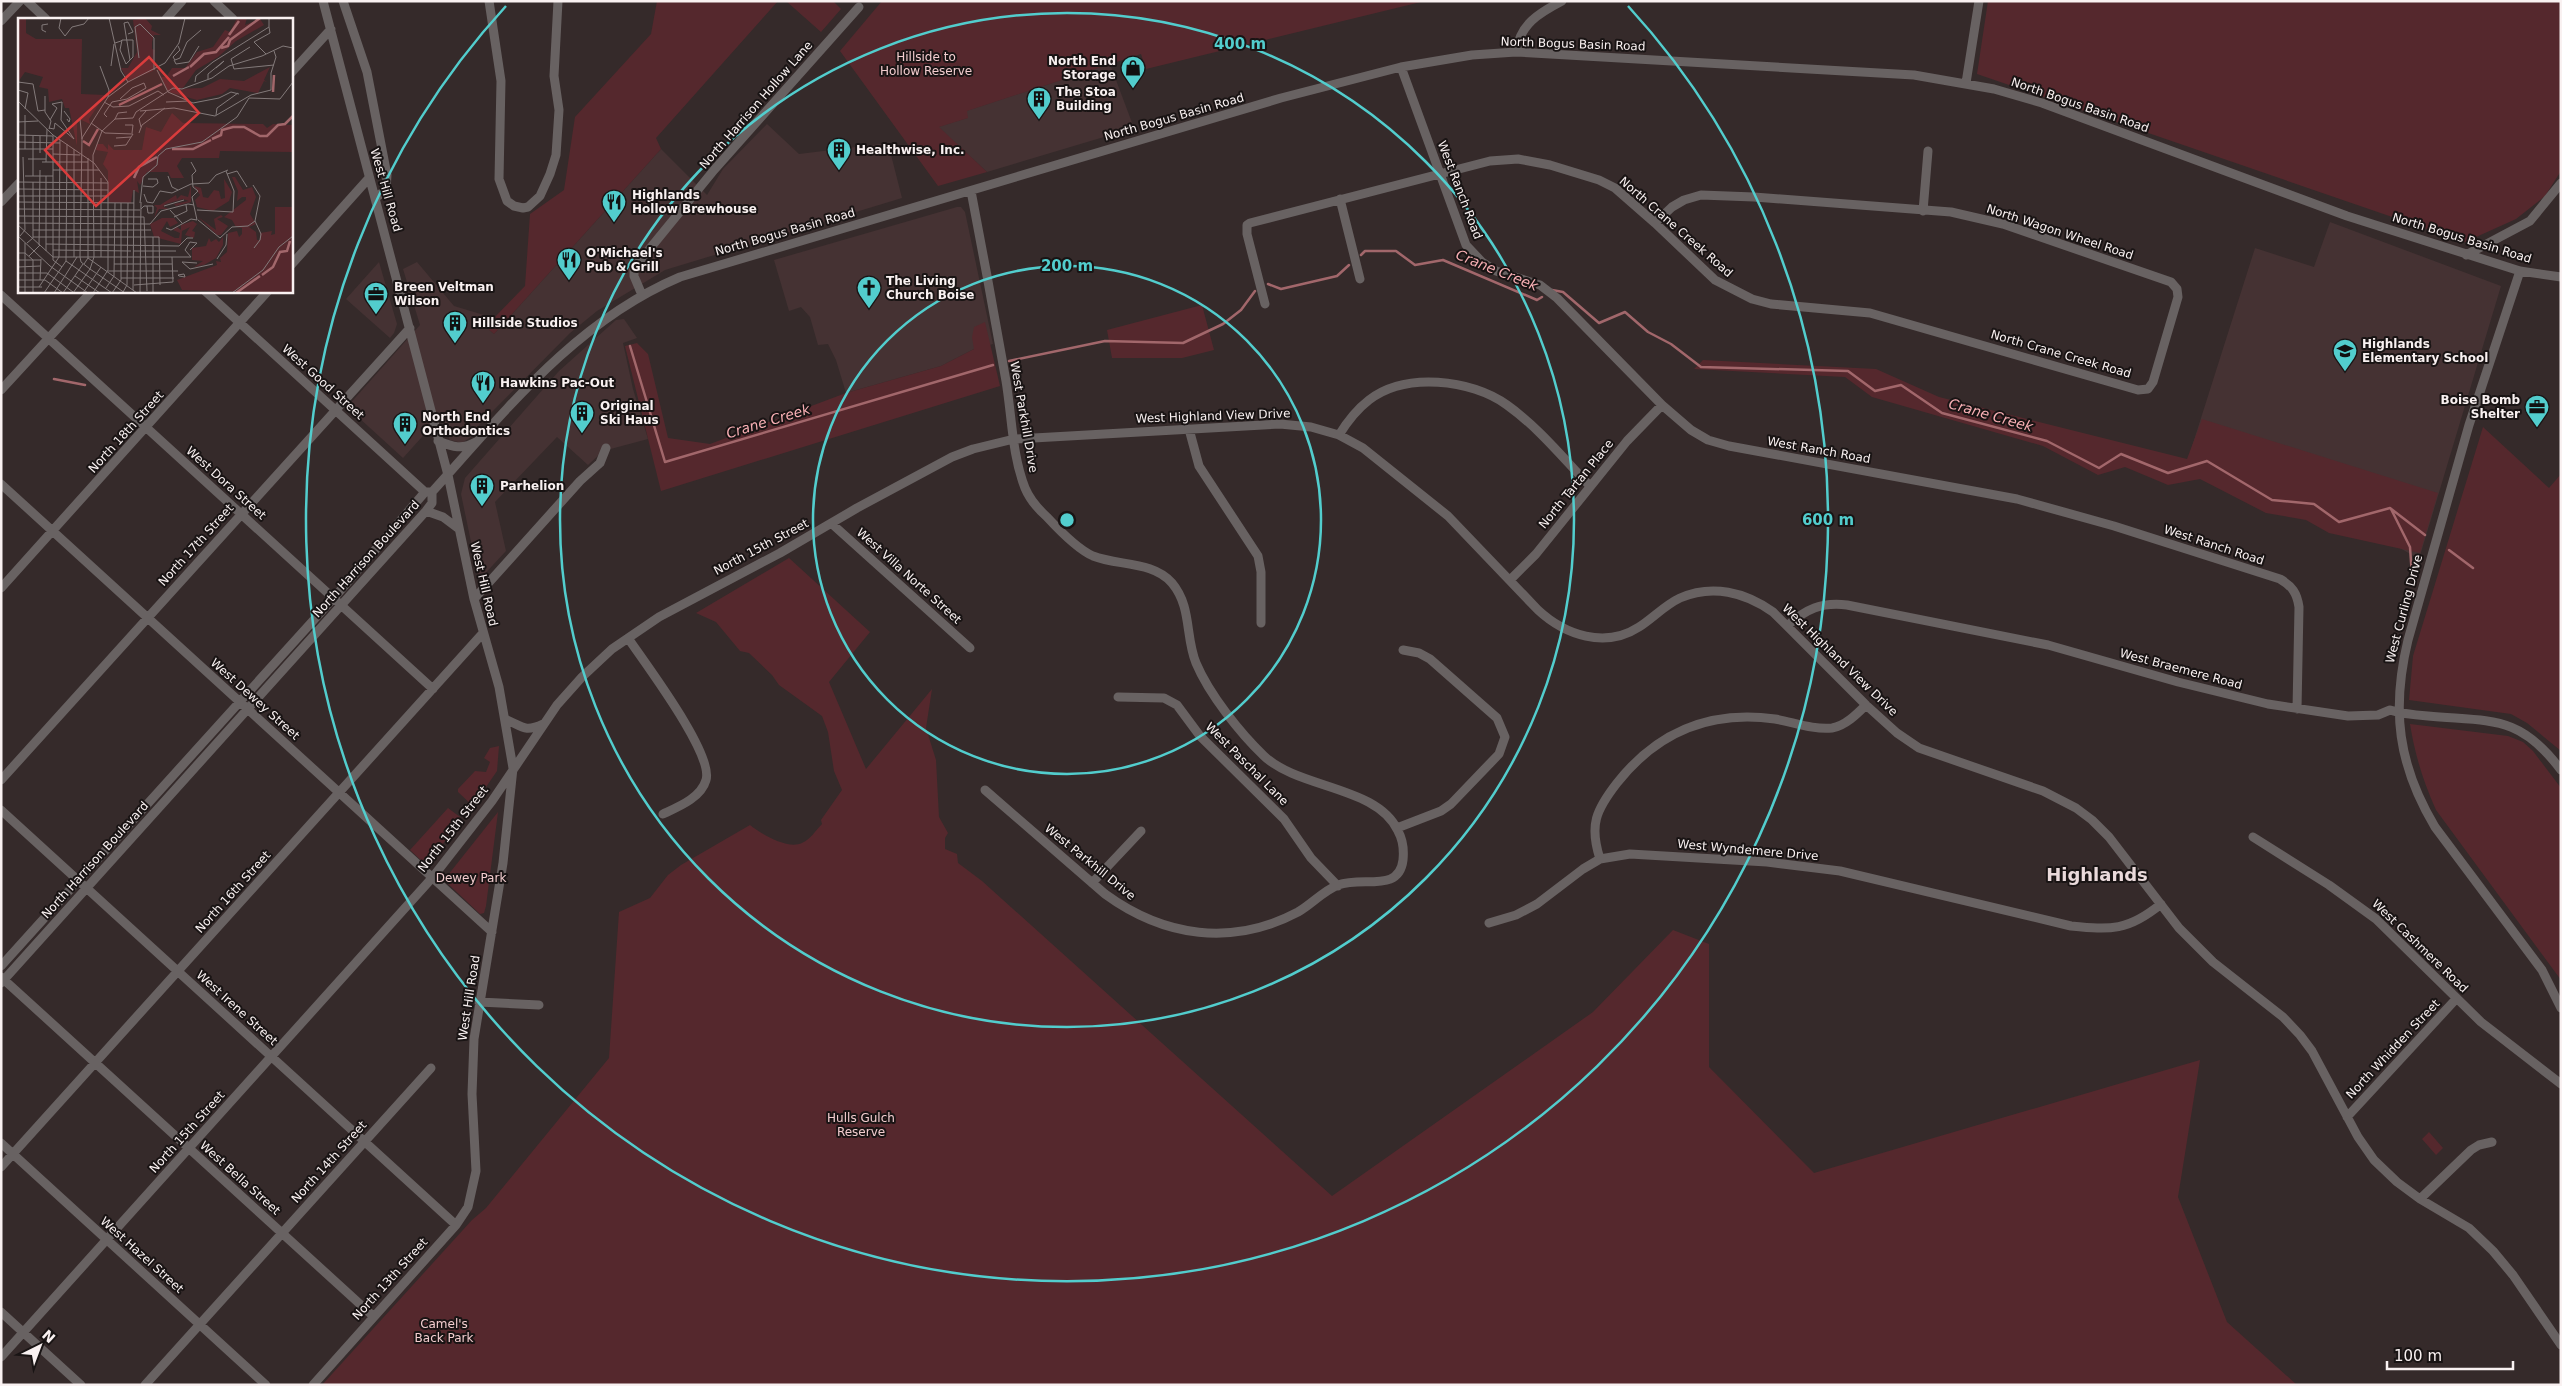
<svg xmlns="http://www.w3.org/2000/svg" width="2562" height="1386" font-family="'DejaVu Sans',sans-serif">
<rect width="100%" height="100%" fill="#352a2a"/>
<path fill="#453233" d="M1110 64 1134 128 987 172 938 127 967 118 966 111Z
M767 124 799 154 888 143 902 198 665 270 597 311 570 333 476 428 477 431 472 436 462 443 450 440 440 417 403 458 347 407 420 325 403 269 417 262 454 306 494 318 480 321 494 334 661 149 707 195 723 169Z
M957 207H961L965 212 993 344 974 349 941 366 846 393 836 360 828 344 818 345 810 317 801 307 789 311 774 260Z
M2330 222 2501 286 2419 559 2365 528 2188 459 2255 248 2314 267Z
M379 262 397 324 394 333 390 338 346 299Z
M624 319 637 338 623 343 633 389 648 439 603 451 588 465 557 437 495 502 506 551 479 580 461 494 465 478 559 371 616 320Z"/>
<path fill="#55282d" d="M657 1H778L656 138 661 149 494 334 479 321 493 319 525 286 530 214 564 190 575 117 651 34Z
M786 1H833L841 9 821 32Z
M882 1H1425L1146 69 1141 54 967 111 968 118 939 127 987 172 938 186 840 51Z
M1988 1H2561V171L2545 196 2516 219 2465 242 1977 74Z
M1202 305 1214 350 1182 358H1112L1107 330Z
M985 322 1000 386 661 491 625 346 637 343 648 354 668 438 710 444 846 393 941 366 974 349 972 337 974 327Z
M1703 360 1876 369 1939 397 2187 459 2202 419 2438 493 2420 553 2329 533 2306 520 2266 513 2200 479 2168 485 2125 467 2098 475 2043 446 1872 397 1845 377 1694 369Z
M2483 427 2549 488 2561 474V751L2527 723 2511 714 2409 700 2413 656Z
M789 558 870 632 829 682 866 769 932 689 926 728 936 760 939 817 948 833 945 838V849L957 854 958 863 982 881 1332 1196 1593 1012 1673 930 1709 944V1067L1814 1173 2200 1060 2178 1197 2227 1322 2297 1385H322L472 1220 486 1208 609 1058 619 912 650 898 668 875 681 865 750 825C761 834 788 850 802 843 810 840 816 830 822 824L821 820 842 790 834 771 828 732 822 716 779 685 772 675 749 653 740 651 716 622 696 613Z
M2410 724 2508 736 2523 742 2533 751 2561 788V980L2436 810C2423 781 2415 755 2410 724Z
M499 746 497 771 473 806 458 792V789L475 771 486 772 490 762 484 758 490 748Z
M448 808 460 817 447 839 425 864 410 850Z
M498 812 486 906 484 913 480 914 444 880Z
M2429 1132 2443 1148 2436 1155 2422 1139Z"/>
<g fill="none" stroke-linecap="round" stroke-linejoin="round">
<path stroke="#a2676b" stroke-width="2.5" d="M1361 255 1365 251H1396L1415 265 1443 260 1537 300 1542 297
M1268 284 1281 289 1337 276 1349 265
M1552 290 1563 292 1599 323 1625 312 1648 332 1671 344 1701 367 1848 371 1875 391 1901 385 1942 413 2047 441 2099 468 2121 454 2168 473 2207 461 2272 500 2314 504 2339 522 2390 508 2425 535
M630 346 665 462 993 365
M1009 361 1105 341 1183 343 1223 324 1241 310 1255 291
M54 379 85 385
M2391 509 2410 547 2412 576
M2449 550 2473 568"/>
<path stroke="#686262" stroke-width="9" d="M27 1 46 19
M214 1 233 19
M343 1 367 72 387 175 386 190 375 198
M489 1 501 81 499 179 507 201 514 206 523 208 528 207 540 196 550 174 556 155 559 110 554 76 558 1
M166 19 182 1
M1 21 20 1
M1516 52C1520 24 1539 13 1562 1
M1401 67 1466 245 1482 262 1496 271 1540 285 1557 298 1662 405 1691 430 1708 440 1729 446 2017 499 2114 526 2280 579C2292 586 2297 593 2299 607L2297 709
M291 73 331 29
M1966 83 1979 1
M971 191C983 254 995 318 1006 381 1012 417 1012 455 1025 488 1030 500 1038 509 1047 517 1059 530 1077 549 1093 556 1118 566 1153 561 1172 583 1192 607 1185 636 1196 663 1209 694 1240 733 1264 756 1299 789 1378 786 1398 831 1403 840 1404 850 1403 860 1399 893 1363 876 1338 885 1323 891 1312 904 1298 912 1232 947 1164 937 1105 894L985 790
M1340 199 1360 279
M1 202 19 183
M1923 211 1928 151
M2466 255 2530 221 2561 183
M291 265 369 178
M2520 271 2469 425 2408 640C2391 710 2398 765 2435 827L2542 970 2561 1008
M205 291 425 492
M1 295 433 689
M642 295 634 276V268L714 170 859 7
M1265 304 1247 234V225L1250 223 1490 161 1518 159 1550 165 1599 180 1615 188 1655 223 1715 280 1752 299 1771 304 1870 313 2138 390 2148 389 2153 382 2178 297 2177 289 2171 282 2003 224 1951 212 1754 197 1701 195 1684 200 1672 207 1655 223
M1 390 92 291
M1189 429 1199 466 1258 556 1261 572V623
M1339 435C1347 422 1356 410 1369 400 1405 372 1471 379 1507 405 1538 427 1563 458 1589 485
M438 441C453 447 462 450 476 442
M1 484 492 932
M432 492C506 410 576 321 680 277L1281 98 1401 67 1472 55 1516 52 1914 75 1994 89 2042 103 2347 216 2520 271 2561 277
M426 511 443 517 459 529
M831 523 970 648
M1510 580 1536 554 1627 441 1662 405
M1 588 268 291
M474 599 580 481 600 463 606 448
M1787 626C1806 609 1821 602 1847 605L2048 645 2178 682 2268 704 2348 716 2378 715 2390 710C2402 714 2415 715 2428 716 2491 722 2519 714 2561 770
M628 638C644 662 714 754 706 780 701 798 678 807 663 814
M1118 697 1164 698 1177 705 1200 736 1284 819 1311 858 1338 886
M505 719C522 726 524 733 543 724
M1 780 410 328
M1 810 456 1225
M1397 828 1441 811 1451 804 1499 754 1505 737 1497 718 1430 659 1419 653 1403 650
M2253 837 2329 885 2376 919 2481 1022 2561 1084
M1600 859C1589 825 1596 810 1617 783 1658 731 1710 710 1775 719 1793 722 1813 730 1832 728 1845 726 1857 714 1866 705
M1092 883 1141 831
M1489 923 1516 915 1537 904 1583 869 1600 859 1630 854 1767 862 1840 871 2071 926C2111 930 2128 931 2161 904
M1 966 339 592 425 492H432
M1 977 373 1316
M1 983 426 511 432 503V492
M479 1002 539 1005
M2347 1117 2456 999
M1 1143 266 1385
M1 1167 483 633
M2420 1199 2471 1150 2479 1145 2492 1142
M1 1312 81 1385
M1 1357 432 878 492 801 557 705 582 677 612 649 659 617 780 553 857 508 952 457 973 449 1014 439 1280 424 1311 427 1339 435 1363 448 1448 516 1538 610C1565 635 1605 649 1639 627 1653 618 1665 605 1680 598 1712 584 1745 592 1773 612L1866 705 1897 733 1919 748 2043 791 2076 808 2092 820 2109 837 2179 928 2213 962 2283 1017 2300 1035 2312 1051 2358 1137 2374 1160 2397 1182 2420 1199 2469 1228 2493 1251 2513 1275 2561 1345
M145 1385 431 1068
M313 1385 456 1225 468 1207 476 1171 472 1094 474 1039 503 863 513 768 499 687 474 599 448 475 323 1"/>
</g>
<g fill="none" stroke="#52cdcd" stroke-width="2.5">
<circle cx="1067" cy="520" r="254"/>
<circle cx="1067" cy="520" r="507"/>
<path d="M1628 6A761 761 0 1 1 506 6"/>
</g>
<defs>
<symbol id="shop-pin" viewBox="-11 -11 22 30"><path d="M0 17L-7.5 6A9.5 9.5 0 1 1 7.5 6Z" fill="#52cdcd" stroke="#191414"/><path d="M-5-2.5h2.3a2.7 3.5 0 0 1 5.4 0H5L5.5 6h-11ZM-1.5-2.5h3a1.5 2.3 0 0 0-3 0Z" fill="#111"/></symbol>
<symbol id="building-pin" viewBox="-11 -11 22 30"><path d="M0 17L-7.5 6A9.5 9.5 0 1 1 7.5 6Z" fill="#52cdcd" stroke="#191414"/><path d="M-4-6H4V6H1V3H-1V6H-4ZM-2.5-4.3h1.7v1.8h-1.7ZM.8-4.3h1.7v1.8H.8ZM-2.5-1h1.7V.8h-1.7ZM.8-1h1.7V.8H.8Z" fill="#111"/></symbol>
<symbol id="restaurant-pin" viewBox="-11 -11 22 30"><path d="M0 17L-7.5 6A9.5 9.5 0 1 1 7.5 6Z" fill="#52cdcd" stroke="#191414"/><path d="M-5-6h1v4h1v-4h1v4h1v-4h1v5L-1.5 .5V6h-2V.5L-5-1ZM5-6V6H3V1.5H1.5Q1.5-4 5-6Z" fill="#111"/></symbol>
<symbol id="church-pin" viewBox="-11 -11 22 30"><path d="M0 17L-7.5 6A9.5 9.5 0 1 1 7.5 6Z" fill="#52cdcd" stroke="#191414"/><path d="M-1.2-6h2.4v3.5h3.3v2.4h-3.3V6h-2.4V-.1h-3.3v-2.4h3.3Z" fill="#111"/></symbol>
<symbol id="office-pin" viewBox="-11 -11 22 30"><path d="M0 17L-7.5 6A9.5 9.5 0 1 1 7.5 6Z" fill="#52cdcd" stroke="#191414"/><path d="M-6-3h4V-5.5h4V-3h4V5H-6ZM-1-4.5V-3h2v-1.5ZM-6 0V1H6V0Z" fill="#111"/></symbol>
<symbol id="school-pin" viewBox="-11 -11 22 30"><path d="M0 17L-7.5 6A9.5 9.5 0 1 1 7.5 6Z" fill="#52cdcd" stroke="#191414"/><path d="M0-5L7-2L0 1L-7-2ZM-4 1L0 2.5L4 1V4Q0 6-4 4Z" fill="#111"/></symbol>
</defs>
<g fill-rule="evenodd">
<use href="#shop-pin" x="1119" y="54" width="28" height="38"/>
<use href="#building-pin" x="1025" y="85" width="28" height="38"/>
<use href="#building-pin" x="825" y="136" width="28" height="38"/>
<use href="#restaurant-pin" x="600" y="188" width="28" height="38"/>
<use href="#restaurant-pin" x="555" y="246" width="28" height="38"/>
<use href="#church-pin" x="855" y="274" width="28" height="38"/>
<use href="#office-pin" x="362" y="280" width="28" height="38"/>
<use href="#building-pin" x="441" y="309" width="28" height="38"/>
<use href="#school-pin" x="2331" y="337" width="28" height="38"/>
<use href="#restaurant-pin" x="469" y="369" width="28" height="38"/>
<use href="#office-pin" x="2523" y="393" width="28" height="38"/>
<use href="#building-pin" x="568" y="399" width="28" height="38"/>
<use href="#building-pin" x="391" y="410" width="28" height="38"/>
<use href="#building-pin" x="468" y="472" width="28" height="38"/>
</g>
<g text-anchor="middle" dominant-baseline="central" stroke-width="4" stroke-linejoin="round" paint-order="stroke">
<g font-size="12" fill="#f9f1f1" stroke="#191414">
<text transform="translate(1573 44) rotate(2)">North Bogus Basin Road</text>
<text transform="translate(756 105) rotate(-49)">North Harrison Hollow Lane</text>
<text transform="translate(2080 105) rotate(19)">North Bogus Basin Road</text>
<text transform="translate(1174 117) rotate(-16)">North Bogus Basin Road</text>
<text transform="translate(386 190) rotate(74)">West Hill Road</text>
<text transform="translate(1460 190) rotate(69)">West Ranch Road</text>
<text transform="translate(1676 227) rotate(41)">North Crane Creek Road</text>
<text transform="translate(785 232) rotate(-16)">North Bogus Basin Road</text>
<text transform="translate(2060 232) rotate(18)">North Wagon Wheel Road</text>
<text transform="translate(2462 238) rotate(17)">North Bogus Basin Road</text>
<text transform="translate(2061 354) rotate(16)">North Crane Creek Road</text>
<text transform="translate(323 382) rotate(42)">West Good Street</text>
<text transform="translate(1213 416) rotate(-2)">West Highland View Drive</text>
<text transform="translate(1024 417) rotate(80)">West Parkhill Drive</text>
<text transform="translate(126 432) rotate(-48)">North 18th Street</text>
<text transform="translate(1819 450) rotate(10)">West Ranch Road</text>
<text transform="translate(226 483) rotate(42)">West Dora Street</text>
<text transform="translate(1576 484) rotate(-51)">North Tartan Place</text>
<text transform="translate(196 545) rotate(-48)">North 17th Street</text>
<text transform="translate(2214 545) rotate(18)">West Ranch Road</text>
<text transform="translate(761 547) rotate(-28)">North 15th Street</text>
<text transform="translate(366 559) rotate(-48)">North Harrison Boulevard</text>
<text transform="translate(909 576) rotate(42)">West Villa Norte Street</text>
<text transform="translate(484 584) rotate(77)">West Hill Road</text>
<text transform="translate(2404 609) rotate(-75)">West Curling Drive</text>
<text transform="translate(1840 660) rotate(44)">West Highland View Drive</text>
<text transform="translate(2181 669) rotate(15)">West Braemere Road</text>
<text transform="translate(255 699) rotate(42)">West Dewey Street</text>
<text transform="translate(1247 764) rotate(45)">West Paschal Lane</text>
<text transform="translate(453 829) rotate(-52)">North 15th Street</text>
<text transform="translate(1748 850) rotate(5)">West Wyndemere Drive</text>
<text transform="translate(95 860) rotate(-48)">North Harrison Boulevard</text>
<text transform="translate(1090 862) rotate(39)">West Parkhill Drive</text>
<text transform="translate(233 892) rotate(-48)">North 16th Street</text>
<text transform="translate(2420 946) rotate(44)">West Cashmere Road</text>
<text transform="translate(469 998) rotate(-81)">West Hill Road</text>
<text transform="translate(237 1008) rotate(42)">West Irene Street</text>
<text transform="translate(2393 1049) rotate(-47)">North Whidden Street</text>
<text transform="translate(187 1132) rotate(-48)">North 15th Street</text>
<text transform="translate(329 1162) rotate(-48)">North 14th Street</text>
<text transform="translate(240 1178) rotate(42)">West Bella Street</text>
<text transform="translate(142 1255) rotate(42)">West Hazel Street</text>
<text transform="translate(390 1279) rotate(-48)">North 13th Street</text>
</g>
<g font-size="12" fill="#f3cdcf" stroke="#191414">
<text x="926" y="57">Hillside to<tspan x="926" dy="14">Hollow Reserve</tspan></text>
<text x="471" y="878">Dewey Park</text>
<text x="861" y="1118">Hulls Gulch<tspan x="861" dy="14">Reserve</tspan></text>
<text x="444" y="1324">Camel's<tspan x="444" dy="14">Back Park</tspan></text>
</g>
<g font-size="12" font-weight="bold" fill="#f9f1f1" stroke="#191414" text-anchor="start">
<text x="1116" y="61" text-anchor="end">North End<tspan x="1116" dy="14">Storage</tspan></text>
<text x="1056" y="92">The Stoa<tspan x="1056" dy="14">Building</tspan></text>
<text x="856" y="150">Healthwise, Inc.</text>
<text x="632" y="195">Highlands<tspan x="632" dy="14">Hollow Brewhouse</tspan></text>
<text x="586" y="253">O'Michael's<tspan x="586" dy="14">Pub &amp; Grill</tspan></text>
<text x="886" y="281">The Living<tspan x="886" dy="14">Church Boise</tspan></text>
<text x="394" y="287">Breen Veltman<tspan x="394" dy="14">Wilson</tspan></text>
<text x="472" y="323">Hillside Studios</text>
<text x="2362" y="344">Highlands<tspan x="2362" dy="14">Elementary School</tspan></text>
<text x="500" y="383">Hawkins Pac-Out</text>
<text x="2520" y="400" text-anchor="end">Boise Bomb<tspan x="2520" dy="14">Shelter</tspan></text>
<text x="600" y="406">Original<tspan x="600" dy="14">Ski Haus</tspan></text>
<text x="422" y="417">North End<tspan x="422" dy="14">Orthodontics</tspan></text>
<text x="500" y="486">Parhelion</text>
</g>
<g font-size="14" font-style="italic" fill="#f8afb4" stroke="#191414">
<text transform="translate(1497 270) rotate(22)">Crane Creek</text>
<text transform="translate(1991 415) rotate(16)">Crane Creek</text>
<text transform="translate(768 421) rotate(-17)">Crane Creek</text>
</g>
<g font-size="18" font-weight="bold" fill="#eadadb" stroke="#191414">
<text x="2097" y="874">Highlands</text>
</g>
</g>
<g transform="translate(18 18)">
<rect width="275" height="275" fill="#352a2a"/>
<path d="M0 0H8V15L18 21H64L63 76 87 77 71 101 72 106 59 100 62 102 59 104V128L51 90H47L44 81 31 84 30 71 21 69 25 59 7 54 0 64ZM127 0 134 8 133 12 143 17H136L134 24V31L137 32 135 53 110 63 103 50H110L119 34 115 2ZM219 0H229L227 7 242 1 246 7 218 23 200 39 178 52 165 70 150 73 143 59H148L154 50H167L179 34 195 29 207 12 212 14ZM252 49 246 62 249 64 246 63 240 75 212 70 204 76 179 82 151 74 156 71 184 70 202 61 226 63ZM154 95 165 105 245 106 249 110 255 106 275 107V134L202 133 201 140H164L159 148 166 160H153L150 154H129L122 167 119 163 121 175 115 172 113 185H90V153L85 146 90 134 78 132 79 126H85L90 132V126L96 132H124L128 109 143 114ZM214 159H217L225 172 234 169 238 179 232 196 238 206 231 209 238 214 239 222H242V215L254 213 253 217 257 216V189H275V275L164 272 159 262 199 247 198 243 203 244 202 240 209 234 210 215 219 213 221 219 224 216V210L218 209 214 202 206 199 228 182V179H224L219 183 220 173ZM206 161 214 174 211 183 195 193 179 189 177 182 182 177 176 168 183 170 185 179 190 180 196 172 201 173 203 181 207 180ZM173 167V184L158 188 156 186 171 183 165 181 148 186 145 189 151 191H141L136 200 139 190 136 187H142L158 177 159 181 163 177 170 179ZM203 197 205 199 199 201 210 208 203 217H199L180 199 198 212 196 201ZM144 200H156L160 205 152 209 149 203 143 213 157 220H161L162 215 155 212 159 209 163 212V207L175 203 179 206 174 213 177 214 176 220 167 217 172 209 164 213 163 226 136 219 132 206ZM205 219V227L198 240 186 247 176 249 185 243 174 242V230L188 228 191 220 193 224 198 221 201 224Z" fill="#55282d"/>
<path fill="none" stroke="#a2676b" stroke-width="2.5" d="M211 17 221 3M203 30 210 28 212 22 242 0M172 49 186 36 198 34 211 19M155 58 171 49M255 74 256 57M101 87 144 66M194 121 203 117 204 112 215 109H226L242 118H249L260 107 267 106 275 98M65 123 71 127 80 111M154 131H175L193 122M116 160 121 149 139 139M244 257 255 249 262 234 269 233 272 223M218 275 242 258"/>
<path fill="none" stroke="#837a7a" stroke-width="1" d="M43 0 41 10 47 18 54 9 66 6 71 0M91 0 103 53 110 64M106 5 112 42M106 5 110 4 115 14 110 16M28 14 24 12V7L30 6M97 25 103 23 104 22H115V39L108 46 102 32 104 22M160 28 162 32 155 39 157 42 162 40 169 24 183 12M232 29 213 41 216 51 256 47M248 36 236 24 252 15 251 9M121 40 117 9 122 6 136 20V52M156 42 158 46 171 44 181 28M82 48 91 72 90 79M93 48 96 26M139 52 150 74 175 85 201 80 213 74 221 76M190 61V56L206 43 198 50M0 64 15 66 20 93 27 92M177 64 178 58 195 44 251 9V0M0 72 10 75 7 91M27 78V94L33 103 31 111M0 83 35 117 76 145 90 164V252L75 275M86 84 95 89 111 88 140 73 146 77M148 84 171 83M46 93 52 101 51 104 49 101M122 93 156 90 197 98 233 77 253 72V55L258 39 256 33M198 97 199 90 220 75M89 99 86 96 94 84 109 81 128 70 126 65 114 70 102 81M62 101 64 121M97 101 100 95 109 94M0 104 20 103M73 105 87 115 115 116 108 127 96 128M107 107H115L114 115M123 109 121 101 128 93M31 110 36 111 37 105 56 121 43 102 44 84 34 86 39 90 32 102M121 115 124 107 147 90M0 117 35 118M22 118V135M35 118V242L44 249M98 120 113 119M0 124 42 125M0 131H35M7 131V97M35 136 62 137M10 141H28M24 144H70M28 144 29 111M173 144 178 153 174 157M35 152H81M209 156 219 153 229 169M174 157 175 169 180 173 174 179 179 202M7 158H35M15 158V118M150 158 154 169 160 172M0 164 90 165M235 167 242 178 237 203 243 216 242 222 236 230M125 168 135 169 140 165 139 161H130M0 171 90 172M126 176 129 184 135 185 142 173 154 175 173 166 191 165 198 157 210 152M0 178H90M0 184 116 185M122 185 125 159 139 147 140 138 148 131 184 124 219 99 231 80 262 81 275 64M146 188 166 182M0 191 122 192M123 191 126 188H135V195H130L129 188M152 192 164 205M179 192 215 194 216 173 208 153M0 198 126 199 129 273M156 199 169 193 168 187M180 202 202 220 214 209 230 208 237 203M0 205 132 206 143 193 170 186 176 187M0 207 35 239H173M148 210 153 212 173 201 179 202M15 212H133M0 218 32 248 70 275M2 218 7 212 5 139M15 219H141L142 267M9 225 15 220V164M28 226 161 228 169 220H175M21 227 22 152M35 232 113 233M172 232 179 225 172 224 167 232 173 239M28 233V158M116 233H158M0 235H7L15 242V275M11 238 22 227M56 239V131M62 239 64 120 90 79 110 64 147 45 161 25 167 0M83 239V160M70 240 119 275M199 241 208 227 209 216M0 242H23M48 243 94 275M164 244 172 251 195 246M164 244 179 245M66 246 70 240V140M96 246H154M0 249 22 248M90 253H160M0 255H29L55 274M166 256 167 259 161 258 160 257ZM57 258 82 275M103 260H156M0 262H27L45 275M22 262 23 241M116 267 155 264 154 239M0 269H24M21 269 41 239 42 122M88 270 96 258 97 185M115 272 116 172M105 274 109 267 110 185M7 275V225M26 275 48 243 49 126M36 275 59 239M45 275 65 246M55 275 72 251 63 244 62 239M65 275 83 249M94 275 103 262V185M107 275 72 251 76 239 75 137 84 113 97 101 115 100 118 94 155 70 164 71 194 60 211 48 244 38 265 28 275 30M122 275 123 184M135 275V219M214 275 245 252 261 229 275 218"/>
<path fill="#da3c3c" fill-opacity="0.15" stroke="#da3c3c" stroke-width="2.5" d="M131 39 181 95 78 188 27 132Z"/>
<rect width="275" height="275" fill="none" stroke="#f9f1f1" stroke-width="2.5"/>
</g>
<circle cx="1067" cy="520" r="8" fill="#52cdcd" stroke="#191414" stroke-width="2.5"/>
<g font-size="15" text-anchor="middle" font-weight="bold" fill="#52cdcd" stroke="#191414" stroke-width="4" stroke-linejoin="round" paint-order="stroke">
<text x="1240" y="49">400 m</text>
<text x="1067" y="271">200 m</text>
<text x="1828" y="525">600 m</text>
</g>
<rect width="2562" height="1386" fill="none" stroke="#f9f1f1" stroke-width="5"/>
<g transform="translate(40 1346) rotate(42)" stroke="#191414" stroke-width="4" paint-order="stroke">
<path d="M0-4L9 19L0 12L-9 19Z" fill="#f9f1f1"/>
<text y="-8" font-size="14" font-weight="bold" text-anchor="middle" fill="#f9f1f1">N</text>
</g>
<path d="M2387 1361v8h126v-8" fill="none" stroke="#f9f1f1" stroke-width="2.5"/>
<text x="2394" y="1361" font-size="15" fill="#f9f1f1" stroke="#191414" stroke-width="4" paint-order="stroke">100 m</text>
</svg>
